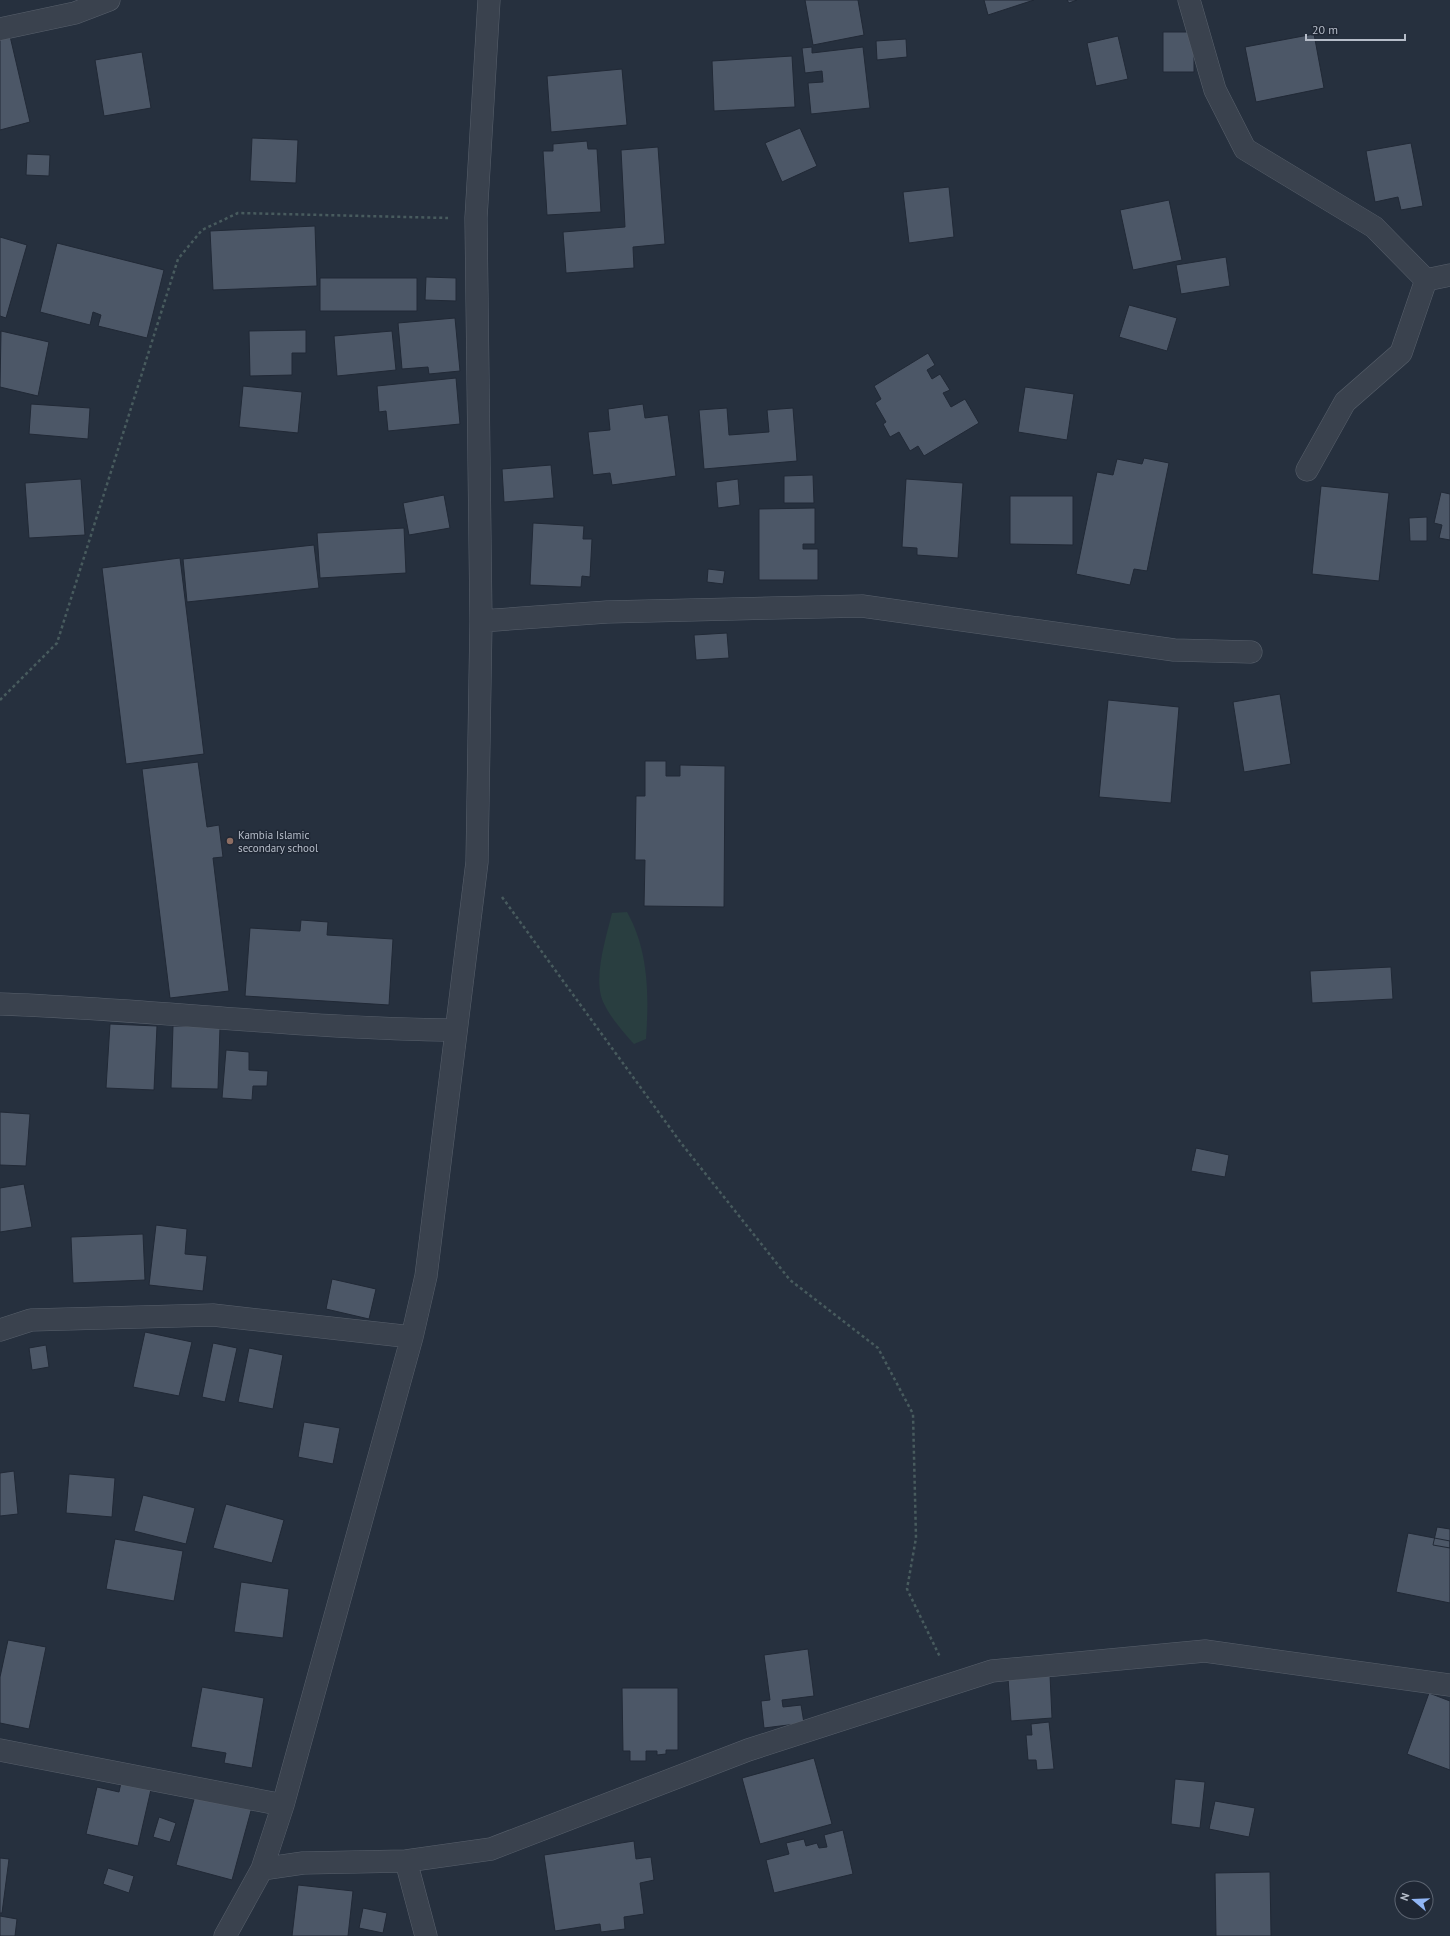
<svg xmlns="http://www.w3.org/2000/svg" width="1450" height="1936" font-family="'PT Sans',sans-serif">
<rect width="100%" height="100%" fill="#26303e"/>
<path fill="#293e40" d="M627 912C649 951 649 996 646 1039L634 1044C623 1032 605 1011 601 996 595 971 606 938 612 913Z"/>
<path fill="#4c5767" stroke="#212936" d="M805 0H858L864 35 813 45Z
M984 0H1034L988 15Z
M1067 0H1077L1069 3Z
M1163 32H1194V72H1163Z
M1314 34 1324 88 1256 102 1245 47Z
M10 36 30 122 0 130V39Z
M1118 36 1128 79 1096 86 1087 43Z
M906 39 907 57 877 60 876 41Z
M812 47V53L863 47 870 108 811 114 808 83 823 82 822 71 805 73 802 48Z
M142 52 151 108 104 116 95 60Z
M792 56 795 107 714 111 712 61Z
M622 69 627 125 551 132 547 76Z
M800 128 817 166 782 182 765 143Z
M252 138 298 140 296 183 250 181Z
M587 141 588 149H597L601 212 547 215 543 151H553V144Z
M1411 143 1423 206 1401 210 1398 197 1375 202 1366 151Z
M658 147 665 244 633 247 634 268 566 273 563 232 625 227 621 150Z
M27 154 50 155 49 176 26 175Z
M949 187 954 237 909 243 903 192Z
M1169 200 1182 260 1133 270 1120 210Z
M315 226 317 286 213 290 210 231Z
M0 237 27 245 6 318 0 316Z
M57 243 164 270 147 338 98 326 101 315 93 312 90 325 40 312Z
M1226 257 1230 286 1181 294 1176 265Z
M426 277 456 278V301L425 300Z
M320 278H417V311H320Z
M1129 305 1177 318 1167 351 1119 337Z
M455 318 460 371 429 374 428 367 402 369 398 323Z
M306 330V353H292V375L250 376 249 331Z
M1 331 49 342 38 396 0 387Z
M392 331 396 370 337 376 334 336Z
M928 353 935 365 927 370 932 379 940 374 950 390 943 393 951 407 965 399 979 423 924 456 918 446 910 451 899 432 890 437 883 424 886 422 875 403 881 399 874 386Z
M456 378 460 424 388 431 386 411 379 412 377 386Z
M243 386 302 392 298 433 239 427Z
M1025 387 1074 394 1067 440 1018 432Z
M31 404 90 408 88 439 29 434Z
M643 404 645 418 668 415 676 476 612 485 610 473 593 475 588 432 610 430 608 409Z
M727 408 729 435 769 432 767 410 793 408 797 461 704 469 699 410Z
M1144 458 1169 463 1147 571 1134 569 1130 585 1076 574 1097 472 1113 475 1117 459 1142 464Z
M551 465 554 498 504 502 502 469Z
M813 475 814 503H784V476Z
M81 479 85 535 29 538 25 483Z
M738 479 740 505 718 508 716 482Z
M906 479 963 483 958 558 917 555V548L902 547Z
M1321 486 1389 493 1379 581 1312 574Z
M1441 492 1450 494V540L1439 538 1442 525 1434 523Z
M444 495 450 528 409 535 403 503Z
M1010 496H1073V545L1010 544Z
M815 508V544H803V549H818V580H759V509Z
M1427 517V541H1410L1409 518Z
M533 523 584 526 583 539H592L590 577 582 576 581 587 530 585Z
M404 528 406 573 320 578 317 533Z
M314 545 319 588 187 602 183 559Z
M180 558 204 754 126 764 102 568Z
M708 569 725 571 723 584 707 582Z
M727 633 729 658 696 660 694 635Z
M1280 694 1291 764 1244 772 1233 702Z
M1108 700 1179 707 1171 803 1099 797Z
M645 761H666V776H680V765L725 766 724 907 644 906 645 860H635L636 796H645Z
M198 762 207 827 219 825 223 857 213 858 229 991 170 998 142 769Z
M301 920 328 922 327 935 393 939 389 1005 245 996 250 928 300 931Z
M1391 967 1393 999 1312 1003 1310 971Z
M110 1024 157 1026 154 1090 106 1088Z
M173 1026 220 1027 218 1089 171 1088Z
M226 1050 249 1052V1070L268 1071 267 1086H253L252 1100 222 1098Z
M0 1112 30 1114 26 1166 0 1165Z
M1196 1148 1229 1155 1225 1177 1191 1171Z
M24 1184 32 1227 0 1232V1188Z
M156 1225 187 1229 185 1254 207 1256 203 1291 149 1285Z
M143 1234 145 1280 73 1283 71 1237Z
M332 1279 376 1289 369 1319 326 1309Z
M145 1332 192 1342 179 1396 133 1387Z
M213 1343 237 1348 225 1402 202 1397Z
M46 1345 49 1367 32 1370 29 1348Z
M249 1348 283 1355 273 1409 238 1402Z
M304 1422 340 1428 333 1464 298 1457Z
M14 1471 18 1514 0 1516V1473Z
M69 1474 115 1478 112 1517 66 1513Z
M143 1495 195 1508 186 1544 134 1531Z
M226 1504 284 1520 272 1563 213 1548Z
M1437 1527 1450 1529V1548L1433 1545Z
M1408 1533 1450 1541V1603L1396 1592Z
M115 1539 183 1551 174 1601 106 1589Z
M241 1582 289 1589 283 1638 234 1632Z
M8 1640 46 1647 29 1729 0 1723V1677Z
M808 1649 814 1696 782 1700 783 1707 801 1705 804 1723 764 1728 761 1701 770 1700 764 1655Z
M1050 1675 1052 1718 1011 1721 1008 1678Z
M202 1687 264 1698 252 1768 224 1763 226 1753 191 1747Z
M622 1688H678V1750H666V1754L657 1755V1751H646V1761H630V1751H623Z
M1429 1693 1450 1701V1770L1407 1754Z
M1049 1722 1054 1769 1037 1770 1036 1760H1028L1026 1735H1032L1031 1724Z
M814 1758 832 1824 760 1844 742 1778Z
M122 1778 152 1785 138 1846 86 1834 97 1787 119 1792Z
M1175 1779 1205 1782 1200 1828 1171 1824Z
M196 1792 252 1807 232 1880 176 1865Z
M1215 1801 1255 1808 1249 1837 1209 1829Z
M159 1817 176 1823 170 1842 153 1837Z
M843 1830 853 1874 774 1893 766 1860 789 1854 786 1843 804 1839 806 1846 817 1843 819 1848 827 1847 824 1835Z
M634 1841 636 1859 651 1857 654 1880 640 1883 644 1914 624 1917 625 1929 601 1932 600 1924 555 1931 544 1855Z
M0 1858 9 1859 2 1913H0Z
M108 1868 134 1876 129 1893 103 1884Z
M1270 1872 1271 1936H1216L1215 1873Z
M298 1885 353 1891 348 1936H292Z
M363 1908 387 1913 383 1933 359 1928Z
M0 1916 17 1919 15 1936H0Z"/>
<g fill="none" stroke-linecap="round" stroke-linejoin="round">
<defs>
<path id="street" d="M1189 0 1215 90 1245 149 1374 227 1426 280
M0 29 75 13 109 0
M1307 470 1345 402 1401 353 1426 280 1450 275
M481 621 607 612 862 606 1174 650 1251 652
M0 1004C152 1009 304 1029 456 1030
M0 1330 31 1320 213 1315 412 1337
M0 1750 283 1805
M406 1861 426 1936
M262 1869 303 1863 406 1861 491 1849 748 1750 992 1671 1205 1651 1450 1685
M225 1936 262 1869 283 1805 412 1337 426 1276 477 862 481 621 476 218 489 0"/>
</defs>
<use href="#street" stroke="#58606c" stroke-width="23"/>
<path stroke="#485b5e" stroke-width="2.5" stroke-dasharray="3 3" stroke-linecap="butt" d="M0 700 57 643 178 259 202 230 238 213 448 218
M502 897 681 1143 790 1280 878 1348 913 1414 916 1538 907 1589 940 1657"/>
<use href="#street" stroke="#3a424e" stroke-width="22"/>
</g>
<circle fill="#8d6e63" stroke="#1f2734" stroke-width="1.5" cx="230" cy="841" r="4"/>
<g text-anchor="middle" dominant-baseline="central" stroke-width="3" stroke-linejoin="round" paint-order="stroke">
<g font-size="11" fill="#b6bdc9" stroke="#1f2734" text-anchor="start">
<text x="238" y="835">Kambia Islamic<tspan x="238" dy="13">secondary school</tspan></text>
</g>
</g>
<g transform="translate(1414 1900) rotate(289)"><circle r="19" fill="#1f2734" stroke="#5b6370"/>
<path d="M0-3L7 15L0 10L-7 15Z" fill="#90b5f4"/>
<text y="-6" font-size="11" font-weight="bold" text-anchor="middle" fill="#b6bdc9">N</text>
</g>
<path d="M1306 34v6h99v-6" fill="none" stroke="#b6bdc9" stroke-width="2"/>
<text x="1312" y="34" font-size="12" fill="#b6bdc9" stroke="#1f2734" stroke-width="3" paint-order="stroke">20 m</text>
</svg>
